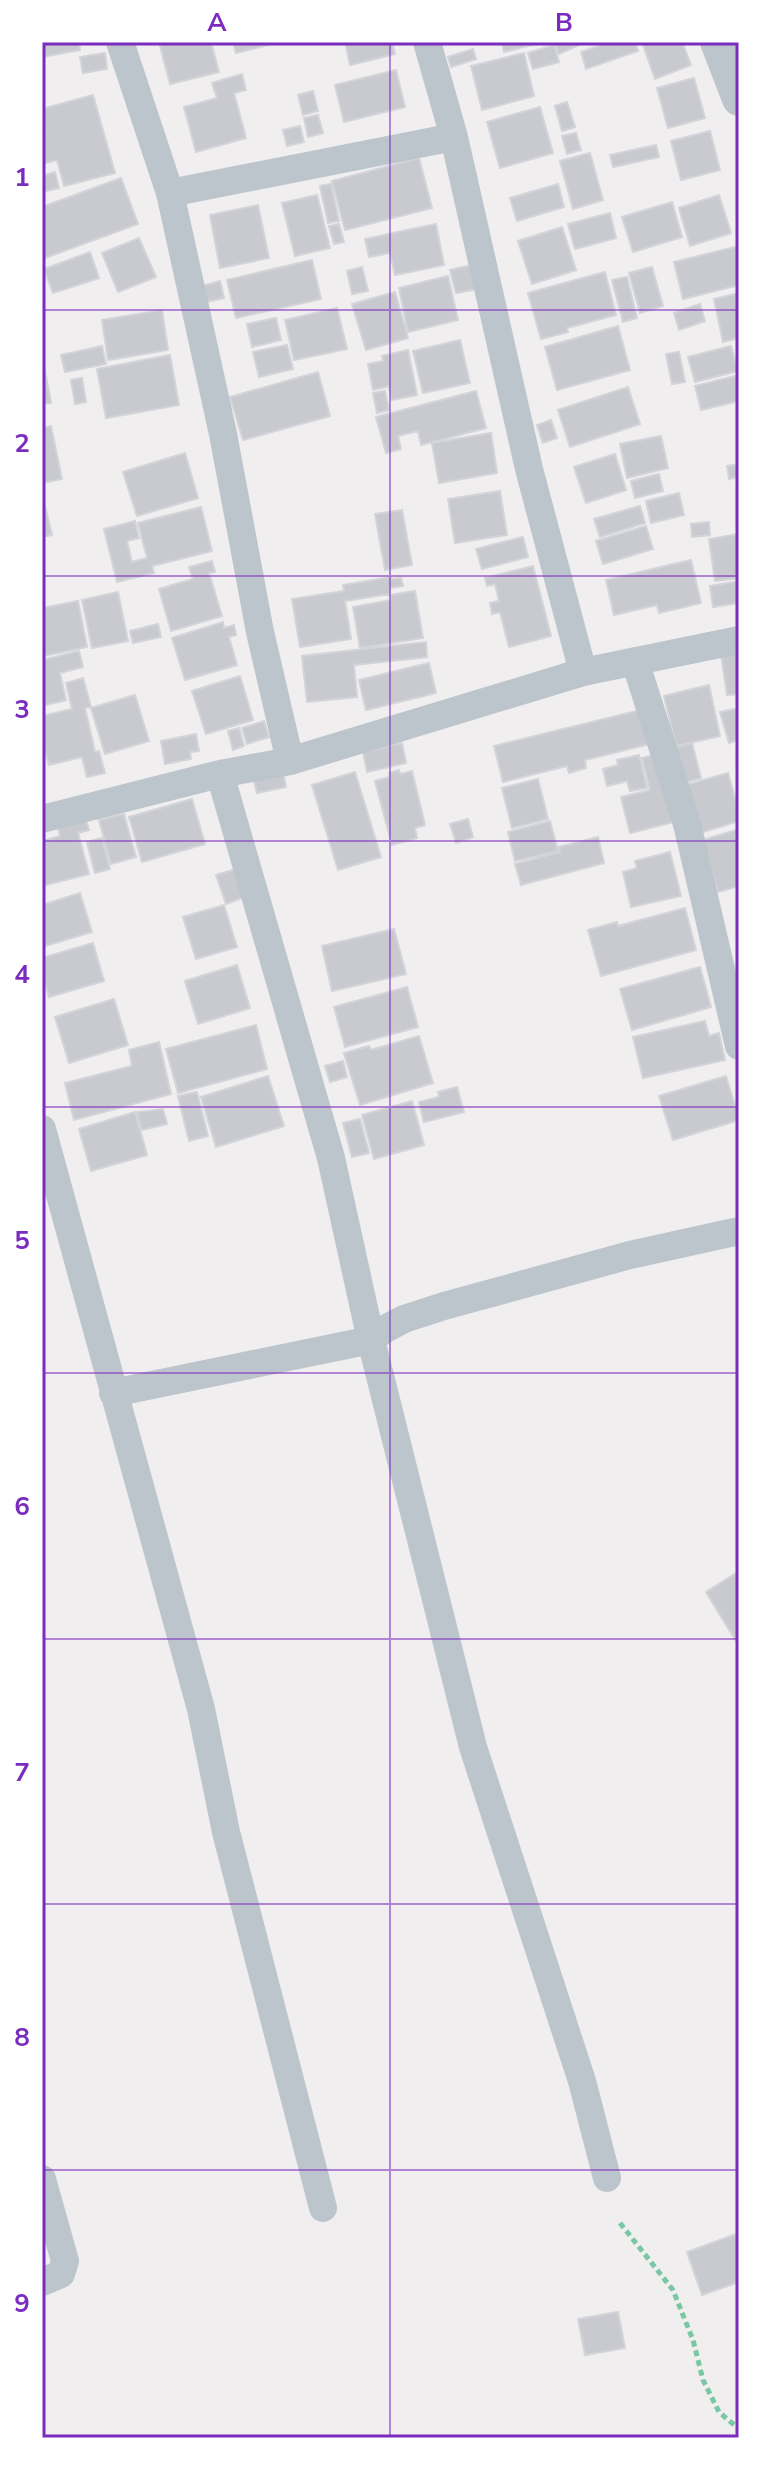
<svg xmlns="http://www.w3.org/2000/svg" width="781" height="2480" font-family="'Nunito Sans',sans-serif">
<rect width="100%" height="100%" fill="#f0eeee"/>
<path fill="#c8cad0" stroke="#d2d4d9" stroke-width="2" d="M42 42H79L80 50 42 57Z
M159 42H211L219 72 170 84Z
M233 42H271L272 44 236 53Z
M345 42H392L395 54 350 65Z
M502 42H536V44L504 52Z
M554 42H586L559 54Z
M610 42H635L638 51 586 69 581 52Z
M642 42H682L691 65 655 79Z
M554 45 559 62 533 69 528 53Z
M473 49 476 59 451 67 448 57Z
M105 53 107 69 83 73 80 57Z
M524 53 534 96 482 110 471 66Z
M396 70 405 107 344 122 335 85Z
M242 74 246 90 234 93 246 138 196 152 184 107 217 98 212 83Z
M694 78 705 118 668 128 657 88Z
M313 91 318 111 303 115 298 95Z
M93 95 115 173 64 186 57 160 42 164V135L45 134 42 109Z
M567 102 575 127 562 131 555 106Z
M540 107 553 153 500 168 487 122Z
M318 115 323 133 308 137 304 118Z
M300 126 304 142 287 146 283 130Z
M710 131 720 170 681 180 671 141Z
M576 133 581 150 567 154 562 136Z
M656 145 659 157 613 167 610 155Z
M590 153 603 200 573 209 560 161Z
M419 158 432 208 345 230 332 181Z
M55 172 59 188 42 192V176Z
M121 178 138 224 42 259V207Z
M331 184 339 221 328 223 320 186Z
M558 184 564 207 517 221 510 198Z
M317 195 330 248 295 256 282 203Z
M719 195 731 233 690 246 679 208Z
M672 202 682 237 633 252 622 217Z
M258 205 269 258 220 268 210 215Z
M610 213 616 238 575 249 568 224Z
M339 224 344 242 334 244 329 226Z
M436 224 444 265 395 275 390 253 369 257 365 239Z
M562 227 576 270 532 284 518 241Z
M139 238 156 277 118 292 102 253Z
M739 246V285L683 299 674 262Z
M90 252 99 278 53 293 44 269Z
M312 260 321 299 236 318 227 280Z
M472 265 478 289 456 293 450 270Z
M362 267 368 291 352 294 347 271Z
M652 267 663 306 640 313 629 273Z
M605 272 616 315 567 328 568 332 541 339 528 293Z
M448 276 458 320 408 332 399 288Z
M627 277 637 318 623 322 612 280Z
M220 281 224 298 206 302 202 286Z
M395 292 408 338 366 350 352 304Z
M739 293V338L723 342 714 299Z
M700 304 705 321 679 330 674 313Z
M337 308 347 349 294 360 285 320Z
M162 310 168 350 108 360 102 320Z
M276 318 281 340 252 347 247 324Z
M618 326 630 370 557 390 545 347Z
M460 340 470 383 423 393 413 351Z
M287 345 293 369 259 377 253 352Z
M102 346 106 364 65 372 61 355Z
M731 346 738 371 695 382 688 357Z
M408 350 417 395 391 400 389 386 373 390 368 364 383 361 382 356Z
M679 352 685 382 672 384 666 354Z
M42 355 51 403 42 404Z
M170 355 179 405 106 418 97 369Z
M318 372 330 416 243 440 230 397Z
M739 375V401L701 410 695 386Z
M82 378 86 402 75 404 71 380Z
M628 387 640 424 570 447 558 410Z
M385 391 389 410 377 413 373 393Z
M476 391 486 428 421 445 418 431 398 436 401 449 386 453 376 417Z
M551 420 557 438 543 443 537 425Z
M51 426 62 479 42 483V428Z
M491 433 497 473 439 483 432 443Z
M661 436 668 468 627 478 620 444Z
M185 453 198 498 137 516 123 472Z
M615 454 626 490 586 503 574 467Z
M739 464V477L729 479 727 466Z
M659 474 663 491 635 498 631 481Z
M500 491 507 535 455 543 448 499Z
M679 493 684 515 651 523 646 501Z
M42 494 52 535 42 537Z
M640 506 645 523 600 537 594 519Z
M201 507 212 551 152 566 154 573 117 582 104 529 135 521 139 538 127 541 132 562 147 558 138 523Z
M402 510 412 565 385 570 375 514Z
M709 522 710 535 692 537 691 524Z
M646 526 653 549 603 564 596 541Z
M739 534V578L715 581 709 539Z
M523 537 528 557 482 569 476 549Z
M691 560 701 603 659 613 657 605 614 615 606 580Z
M212 561 215 572 209 573 222 616 171 631 159 589 193 579 189 567Z
M533 566 551 636 509 647 500 612 492 614 490 603 499 601 495 584 487 586 485 578Z
M391 577V579L401 578 403 586 390 588V594L345 601 351 639 300 647 292 599 344 591 343 585Z
M739 581V603L713 607 710 586Z
M415 591 423 638 360 648 353 607 391 600 390 595Z
M118 592 128 641 92 648 82 600Z
M78 601 87 647 43 656 42 608Z
M223 622 224 628 234 625 236 635 229 637 237 665 185 680 172 638Z
M158 624 161 637 133 643 130 631Z
M426 642 427 657 354 665 357 697 307 702 302 656Z
M79 651 83 667 60 673 66 700 42 706V660Z
M739 652V694L727 695 721 654Z
M429 663 436 693 366 710 359 680Z
M240 676 253 720 206 734 192 691Z
M83 678 91 707 85 708 95 752 99 751 105 773 87 777 82 757 49 765 42 739V716L72 709 66 683Z
M709 685 720 736 676 746 664 696Z
M135 695 149 741 105 754 91 708Z
M739 708V740L729 743 720 712Z
M641 710 650 744 585 760 586 768 569 773 567 766 503 782 494 746Z
M264 721 269 737 247 744 242 728Z
M239 728 244 746 233 750 228 731Z
M196 734 199 751 190 752 191 759 165 764 161 741Z
M402 743 406 763 367 772 363 752Z
M692 743 701 778 682 783 673 748Z
M662 753 678 821 630 833 621 797 650 790 642 758Z
M639 755 647 788 630 791 627 781 607 786 603 769 618 765 617 760Z
M399 770 400 774 412 771 425 825 415 828 417 838 392 845 375 781 390 777 389 773Z
M283 771 286 787 257 793 254 781Z
M355 772 381 857 338 870 312 785Z
M728 773 739 812V821L700 833 686 785Z
M538 779 548 819 512 828 502 788Z
M192 799 205 844 142 862 129 817Z
M124 814 136 857 111 864 99 820Z
M85 817 89 830 78 833 89 874 42 886V841L60 836 57 824Z
M468 819 473 837 456 843 450 824Z
M550 821 558 851 515 861 508 832Z
M739 829V886L718 892 703 840Z
M598 837 604 863 521 885 515 864 560 852 559 847Z
M102 838 110 869 95 873 87 842Z
M670 852 681 896 631 907 623 872 637 868 635 861Z
M236 869 245 897 226 904 216 875Z
M80 893 92 932 42 947V905Z
M224 905 237 947 196 959 183 917Z
M685 908 696 950 601 976 588 930 617 922 618 926Z
M394 929 406 974 332 991 322 946Z
M93 943 104 981 49 997 42 971V958Z
M237 965 250 1008 198 1024 185 981Z
M700 967 711 1007 632 1030 620 989Z
M407 987 418 1027 345 1047 334 1007Z
M114 999 128 1045 69 1063 55 1017Z
M705 1021 709 1036 719 1033 725 1060 643 1078 633 1037Z
M256 1025 267 1069 178 1093 166 1049Z
M419 1036 433 1083 360 1105 344 1053 369 1046 371 1050Z
M159 1042 171 1094 74 1120 65 1083 132 1066 129 1050Z
M343 1061 347 1077 330 1082 325 1066Z
M268 1076 284 1126 216 1147 201 1097Z
M726 1076 735 1106 739 1105V1120L673 1140 659 1096Z
M457 1087 464 1112 424 1122 419 1102 439 1097 438 1092Z
M197 1092 208 1136 189 1141 178 1096Z
M412 1101 424 1145 374 1159 362 1115Z
M163 1109 167 1124 142 1130 137 1112Z
M135 1112 147 1155 91 1171 79 1129Z
M360 1119 369 1153 352 1157 343 1123Z
M739 1571V1646L706 1592Z
M739 2233V2282L702 2295 687 2252Z
M618 2312 625 2348 585 2355 578 2319Z"/>
<g fill="none" stroke-linecap="round" stroke-linejoin="round">
<path stroke="#79c7a3" stroke-width="5" stroke-dasharray="6 4" stroke-linecap="butt" d="M620 2223 673 2290 693 2340 703 2380 719 2412 739 2429"/>
<path stroke="#bdc5cc" stroke-width="28" d="M120 42 170 193 223 434 260 632 290 761
M427 42 454 137 529 469 583 672
M170 193 454 137
M635 661 687 824 739 1046
M220 774 331 1158 371 1340 473 1747 582 2081 607 2178
M42 819 220 774 290 761 583 672 739 640
M42 1129 201 1709 226 1832 323 2208
M113 1393 371 1340 385 1329 404 1319 444 1306 630 1255 739 1231
M42 2179 65 2261 61 2274 42 2282"/>
<path stroke="#bdc5cc" stroke-width="34" d="M717 42 739 99"/>
</g>
<path fill="none" stroke="#7b2cbf" stroke-width="2" stroke-opacity="0.55" d="M390 42V2438M42 310H739M42 576H739M42 841H739M42 1107H739M42 1373H739M42 1639H739M42 1904H739M42 2170H739"/>
<rect width="781" height="2480" fill="none" stroke="#ffffff" stroke-width="88"/>
<rect x="44" y="44" width="693" height="2392" fill="none" stroke="#7b2cbf" stroke-width="3"/>
<g font-size="26" text-anchor="middle" font-weight="bold" fill="#7b2cbf">
<text x="217" y="31">A</text>
<text x="564" y="31">B</text>
<text x="22" y="186">1</text>
<text x="22" y="452">2</text>
<text x="22" y="718">3</text>
<text x="22" y="983">4</text>
<text x="22" y="1249">5</text>
<text x="22" y="1515">6</text>
<text x="22" y="1781">7</text>
<text x="22" y="2046">8</text>
<text x="22" y="2312">9</text>
</g>
</svg>
